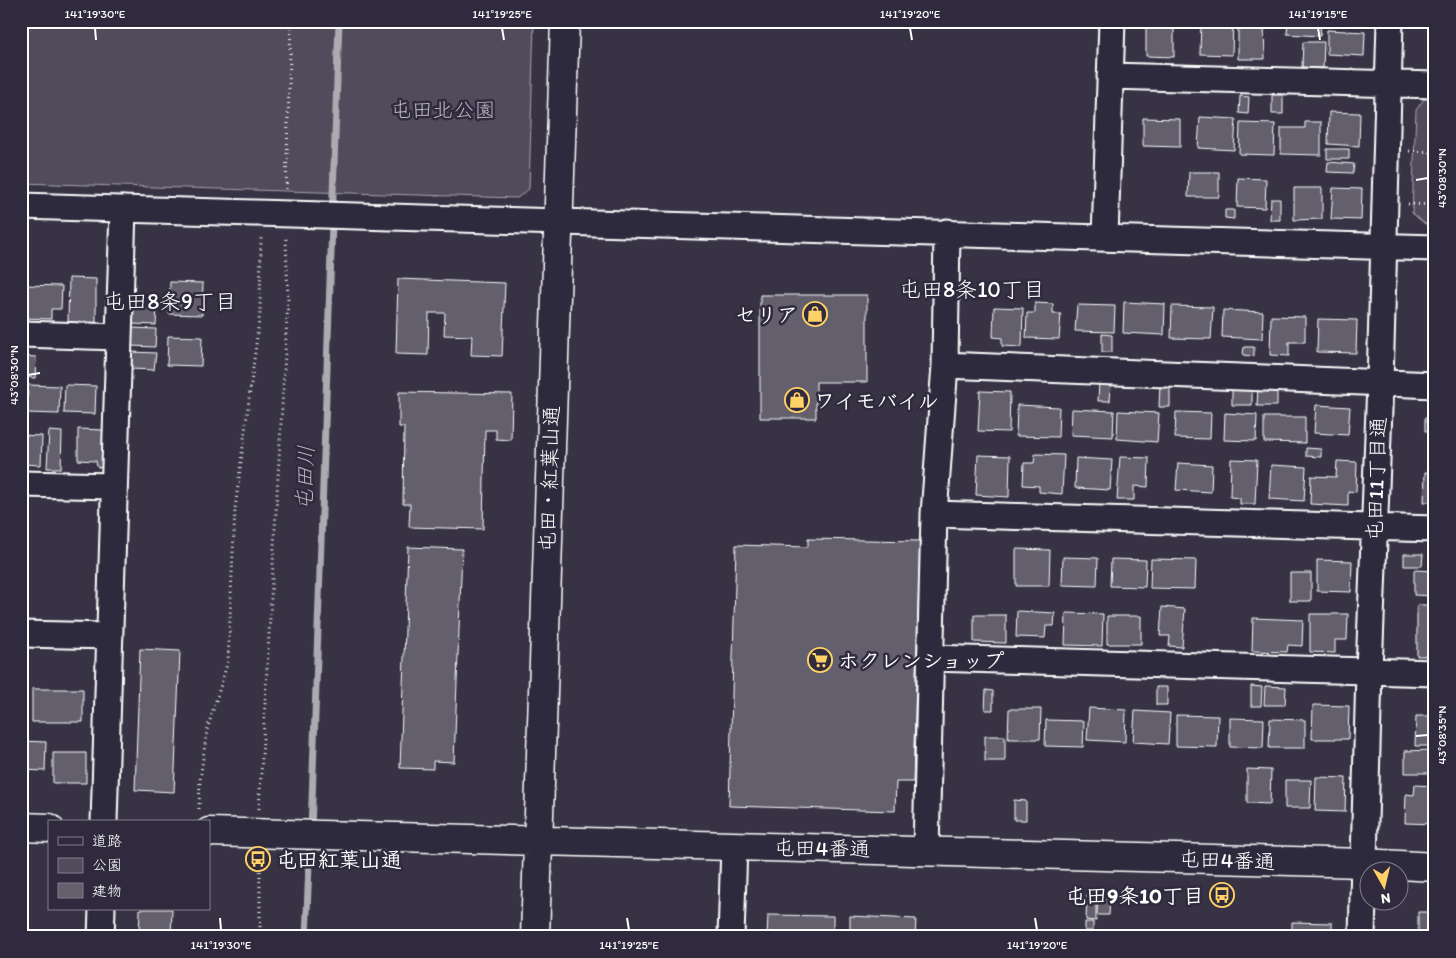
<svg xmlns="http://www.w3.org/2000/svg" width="1456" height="958" font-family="Itim,'Klee One',sans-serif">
<rect width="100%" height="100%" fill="#373345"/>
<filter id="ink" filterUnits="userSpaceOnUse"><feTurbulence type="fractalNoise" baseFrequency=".02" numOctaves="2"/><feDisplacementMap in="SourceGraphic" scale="10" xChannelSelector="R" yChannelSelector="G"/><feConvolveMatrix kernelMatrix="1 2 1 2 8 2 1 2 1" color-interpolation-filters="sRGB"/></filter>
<g filter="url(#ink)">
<path fill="#514c5c" stroke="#a8a6ae" d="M21 21H534L529 189 517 198 21 183Z
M1424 99H1435V225L1425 224 1412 213 1416 110Z"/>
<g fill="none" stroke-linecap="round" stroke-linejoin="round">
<path stroke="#adabb2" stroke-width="7" d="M311 830 339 21
M306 937 310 841"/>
</g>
<path fill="#635f6d" stroke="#fff" d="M1201 21H1233L1232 55 1200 54Z
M1288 21H1321L1320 36 1287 34Z
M1146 22H1174V57L1146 56Z
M1238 25H1264L1265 59H1238Z
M1327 30 1365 32 1364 56 1327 54Z
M1432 33H1435V62L1430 61Z
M1303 42H1324L1323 68 1302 67Z
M1272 95H1283V114H1272Z
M1240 96 1249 97 1248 114 1239 113Z
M1329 112 1360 113 1359 146 1328 144Z
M1200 117 1236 119 1234 150 1198 148Z
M1143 118 1180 119V147L1143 146Z
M1305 122H1321V155L1281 154V128H1305Z
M1240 123 1275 124 1274 155 1239 154Z
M1327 149H1349V159H1327Z
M1328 162 1354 164 1353 173 1327 172Z
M1189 172H1219V197H1188Z
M1238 178 1266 179 1265 208 1237 207Z
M1294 188H1322V219L1294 220Z
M1333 188 1362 189 1361 220 1331 219Z
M1271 199H1280V220H1270Z
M1225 210H1234V219L1225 218Z
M69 278 96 279V324L68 323Z
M398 279 505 283 502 356 471 355 472 336 444 335 445 313H429L428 355 396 354Z
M170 282 203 283 202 315 169 314Z
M24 285 62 286 61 309H51V319L24 318Z
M760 295H867V382H816V418H760Z
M1124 302 1165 304 1164 335 1123 333Z
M1035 303 1053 304V314H1061L1059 339 1026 338 1027 313H1035Z
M1077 305 1115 306 1114 332 1075 331Z
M133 306 157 307 156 325 132 324Z
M1172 306 1213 307 1211 339 1171 338Z
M994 307 1023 308 1022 347 1002 346V338L993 337Z
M1223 310 1263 312 1262 339 1222 337Z
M1271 316 1305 317V342H1289V356L1270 355Z
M1318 319 1357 320 1356 353 1317 352Z
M132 328 156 329 155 347 131 346Z
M1102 334 1112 335V352H1102Z
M168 336 202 337 201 366 167 365Z
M1244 347H1254V356L1243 355Z
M131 352 156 353 154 370 130 369Z
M21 356 36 357 35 378 21 377Z
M1099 382 1111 383 1110 401H1098Z
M1160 384 1170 385V407H1159Z
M28 385 60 386 59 414 27 413Z
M65 385 96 386 95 414 64 413Z
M1232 386 1252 387V405H1232Z
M1258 387 1277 388V406H1257Z
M980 391 1010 392 1009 432 978 431Z
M399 392 512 394 511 440 496 439V430H485L483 529 409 527 410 504H403L404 427H399Z
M1017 405 1059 407 1058 437 1016 436Z
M1316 405 1350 407 1348 435 1314 433Z
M1072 409 1114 411 1113 437 1071 435Z
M1118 411 1159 413 1157 442 1117 439Z
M1430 411H1435V450H1431L1430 431H1425V418H1430Z
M1176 412 1211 413 1210 439 1175 438Z
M1225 413 1257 415 1256 441 1224 440Z
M1264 417H1305V443L1264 442Z
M78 429 103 430 102 468 97 467 96 461 78 460Z
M49 431 62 432 61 468H47Z
M21 435 42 436 41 465 21 464Z
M1306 448 1321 449V457L1306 456Z
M1035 454 1064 455 1062 494 1039 492V486L1023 485 1024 463H1034Z
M978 455 1010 456 1009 497 976 495Z
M1120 457 1149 458 1148 487 1134 486V500H1117Z
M1076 458 1112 460 1110 490 1075 488Z
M1231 459 1257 460 1255 504H1240V498L1230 497Z
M1337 461 1357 462 1356 492 1348 491V506L1310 504 1311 476 1336 477Z
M1178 463 1212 465 1211 492 1176 490Z
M1271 465 1306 467 1304 501 1269 499Z
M1425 472 1435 473V502H1424Z
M808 539 920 541 913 782H896L895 811 729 806 736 545 808 547Z
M408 547 462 549 454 762 433 761V769L400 768Z
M1016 549 1050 550 1049 586H1016Z
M1404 554H1423L1422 566H1404Z
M1063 557 1098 558 1097 586 1062 585Z
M1111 559 1146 560 1145 587 1110 586Z
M1151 559 1196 560 1195 589 1150 588Z
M1317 560 1352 561 1351 592 1317 591Z
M1414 570 1435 571V596L1414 595Z
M1290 573H1311V601H1290Z
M1417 605H1435V656H1417Z
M1162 607 1185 609 1182 647 1169 646 1170 636H1160Z
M1017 611 1055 613 1054 626H1046L1045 638 1016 637Z
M1066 613 1103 614 1102 646 1065 645Z
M1310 614H1348L1347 640H1335V653L1310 652Z
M974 615H1006V643L974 642Z
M1107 616H1141V644H1107Z
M1253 618 1303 620 1302 646 1288 645 1287 652 1252 651Z
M140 649 180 651 174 792 135 790Z
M1251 686 1262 687 1261 706H1251Z
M1265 686 1286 687 1285 705H1264Z
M1156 687H1167V705H1156Z
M32 689H83V722H32Z
M986 690 993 691V710H985Z
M1313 705 1349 706 1348 739H1312Z
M1089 708 1126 710 1125 742 1087 740Z
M1009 709H1041L1040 739H1008Z
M1135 711 1170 713 1168 744 1133 742Z
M1176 715 1218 716 1217 747 1176 746Z
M1416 716H1435V746H1415Z
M1230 718 1264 719 1263 748 1230 747Z
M1270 719 1305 720V748H1269Z
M1046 720 1084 721 1083 747 1045 746Z
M985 736H1005V761H985Z
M21 741 46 742 45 771 21 770Z
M1433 750V773H1405V751Z
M53 753H86V783H53Z
M1247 769 1271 770 1270 804 1247 803Z
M1316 777 1346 778 1345 812 1315 811Z
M1285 780H1311L1310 808H1285Z
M1415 785 1435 786V824L1405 823 1406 794 1414 795Z
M1014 800 1026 801V820H1014Z
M1087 895 1096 896V921L1086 920Z
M1098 895 1110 896 1109 915H1097Z
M140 909H172L171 937H139Z
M1418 912H1435V937H1418Z
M768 915 833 916V937H767Z
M850 916 916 919 915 937H850Z
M1085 922H1093V931H1085Z
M1292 922 1332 923V937H1292Z
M961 932V937H933V933Z
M1258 934H1288V937H1258Z"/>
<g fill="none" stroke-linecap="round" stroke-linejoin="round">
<defs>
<path id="street" d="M1110 76 1435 85
M21 206 1435 248
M1105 238 1112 21
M21 334 119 337
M945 365 1435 385
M21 484 114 486
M934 514 1435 529
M21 634 110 636
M931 658 1435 673
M104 822 123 209
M926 851 934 514 945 365 947 232
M101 937 102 909
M731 937 734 846
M1362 937 1369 671 1380 383 1390 21"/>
<path id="secondary" d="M21 827 49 828
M209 832C594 844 979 853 1363 863L1435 867
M535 937 565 21"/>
</defs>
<use href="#street" stroke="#fff" stroke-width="29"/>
<use href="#secondary" stroke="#fff" stroke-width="31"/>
<path stroke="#fff" stroke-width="3" stroke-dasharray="1 4" stroke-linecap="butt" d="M1409 151 1435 152
M286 189 291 21
M1408 204 1435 205
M199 809 200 780 207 730 228 661 235 509 260 313 261 236
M259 809 288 301 286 238
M260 937V866"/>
<use href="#street" stroke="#2f2a3d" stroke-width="25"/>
<use href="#secondary" stroke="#2f2a3d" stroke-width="28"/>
</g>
</g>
<path fill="none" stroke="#fff" stroke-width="2" d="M95 28 96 40M502 28 504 40M910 28 912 40M1318 28 1320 40M1416 180 1428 178M28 375 40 373M1416 736 1428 735M220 918 221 930M627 918 629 930M1035 918 1037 930"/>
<defs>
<symbol id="shop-ring" viewBox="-11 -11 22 22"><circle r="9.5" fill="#2f2a3d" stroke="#ffd166" stroke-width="1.5"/><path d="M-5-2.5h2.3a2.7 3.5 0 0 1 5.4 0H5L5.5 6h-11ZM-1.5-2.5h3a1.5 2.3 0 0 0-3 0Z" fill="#ffd166"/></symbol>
<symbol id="supermarket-ring" viewBox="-11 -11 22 22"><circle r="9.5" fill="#2f2a3d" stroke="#ffd166" stroke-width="1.5"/><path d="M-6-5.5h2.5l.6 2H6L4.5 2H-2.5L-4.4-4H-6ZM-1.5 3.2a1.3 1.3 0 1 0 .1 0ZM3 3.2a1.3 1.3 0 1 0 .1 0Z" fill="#ffd166"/></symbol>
<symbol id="bus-ring" viewBox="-11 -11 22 22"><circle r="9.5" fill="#2f2a3d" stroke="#ffd166" stroke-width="1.5"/><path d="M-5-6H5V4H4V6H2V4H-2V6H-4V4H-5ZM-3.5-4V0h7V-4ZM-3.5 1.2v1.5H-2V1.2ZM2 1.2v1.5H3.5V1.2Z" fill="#ffd166"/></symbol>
</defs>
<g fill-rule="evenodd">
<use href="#shop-ring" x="801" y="300" width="28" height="28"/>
<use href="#shop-ring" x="783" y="386" width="28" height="28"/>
<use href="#supermarket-ring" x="806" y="646" width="28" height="28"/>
<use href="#bus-ring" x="244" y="845" width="28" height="28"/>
<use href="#bus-ring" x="1208" y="881" width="28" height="28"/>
</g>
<g text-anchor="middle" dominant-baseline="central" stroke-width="5" stroke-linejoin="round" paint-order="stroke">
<g font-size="21" fill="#b9b7be" stroke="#2f2a3d">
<text x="443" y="109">屯田北公園</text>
</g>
<g font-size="21" font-weight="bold" fill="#fff" stroke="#2f2a3d" text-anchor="start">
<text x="798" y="314" text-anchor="end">セリア</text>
<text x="814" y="400">ワイモバイル</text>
<text x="838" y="660">ホクレンショップ</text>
<text x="276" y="859">屯田紅葉山通</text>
<text x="1204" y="895" text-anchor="end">屯田9条10丁目</text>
</g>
<g font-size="21" fill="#fff" stroke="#2f2a3d">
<text transform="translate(549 479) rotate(-88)">屯田・紅葉山通</text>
<text transform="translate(1376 479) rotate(-88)">屯田11丁目通</text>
<text transform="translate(822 848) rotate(1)">屯田4番通</text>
<text transform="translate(1227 860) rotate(2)">屯田4番通</text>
</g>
<g font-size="22" fill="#fff" stroke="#2f2a3d">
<text x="972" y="289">屯田8条10丁目</text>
<text x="170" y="301">屯田8条9丁目</text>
</g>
<g font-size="22" font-style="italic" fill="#b4b2b9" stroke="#2f2a3d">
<text transform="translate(305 478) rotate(-88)">屯田川</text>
</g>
</g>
<rect width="1456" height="958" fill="none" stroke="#2f2a3d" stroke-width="55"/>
<rect x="48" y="820" width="162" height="90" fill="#2f2a3d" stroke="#827f8b"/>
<rect x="58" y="837" width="25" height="8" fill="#2f2a3d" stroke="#827f8b"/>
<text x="92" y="846" font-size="15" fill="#ffffff">道路</text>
<rect x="58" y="858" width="25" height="15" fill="#514c5c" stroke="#827f8b"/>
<text x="92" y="870" font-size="15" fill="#ffffff">公園</text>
<rect x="58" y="883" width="25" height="15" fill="#635f6d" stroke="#827f8b"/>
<text x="92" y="896" font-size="15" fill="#ffffff">建物</text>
<g transform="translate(1384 886) rotate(172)"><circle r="24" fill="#2f2a3d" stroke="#827f8b"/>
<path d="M0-4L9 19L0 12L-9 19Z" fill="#ffd166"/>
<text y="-8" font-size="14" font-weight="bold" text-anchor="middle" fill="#ffffff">N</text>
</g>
<rect x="28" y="28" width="1400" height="902" fill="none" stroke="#fff" stroke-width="2"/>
<g font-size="12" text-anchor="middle" fill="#fff">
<text x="95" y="18">141°19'30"E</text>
<text x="502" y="18">141°19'25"E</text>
<text x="910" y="18">141°19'20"E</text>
<text x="1318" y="18">141°19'15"E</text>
<text transform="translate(1442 178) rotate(-90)" y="4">43°08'30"N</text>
<text transform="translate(14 375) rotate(-90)" y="4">43°08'30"N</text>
<text transform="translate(1442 735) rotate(-90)" y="4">43°08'35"N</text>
<text x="221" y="949">141°19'30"E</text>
<text x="629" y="949">141°19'25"E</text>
<text x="1037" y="949">141°19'20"E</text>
</g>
</svg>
